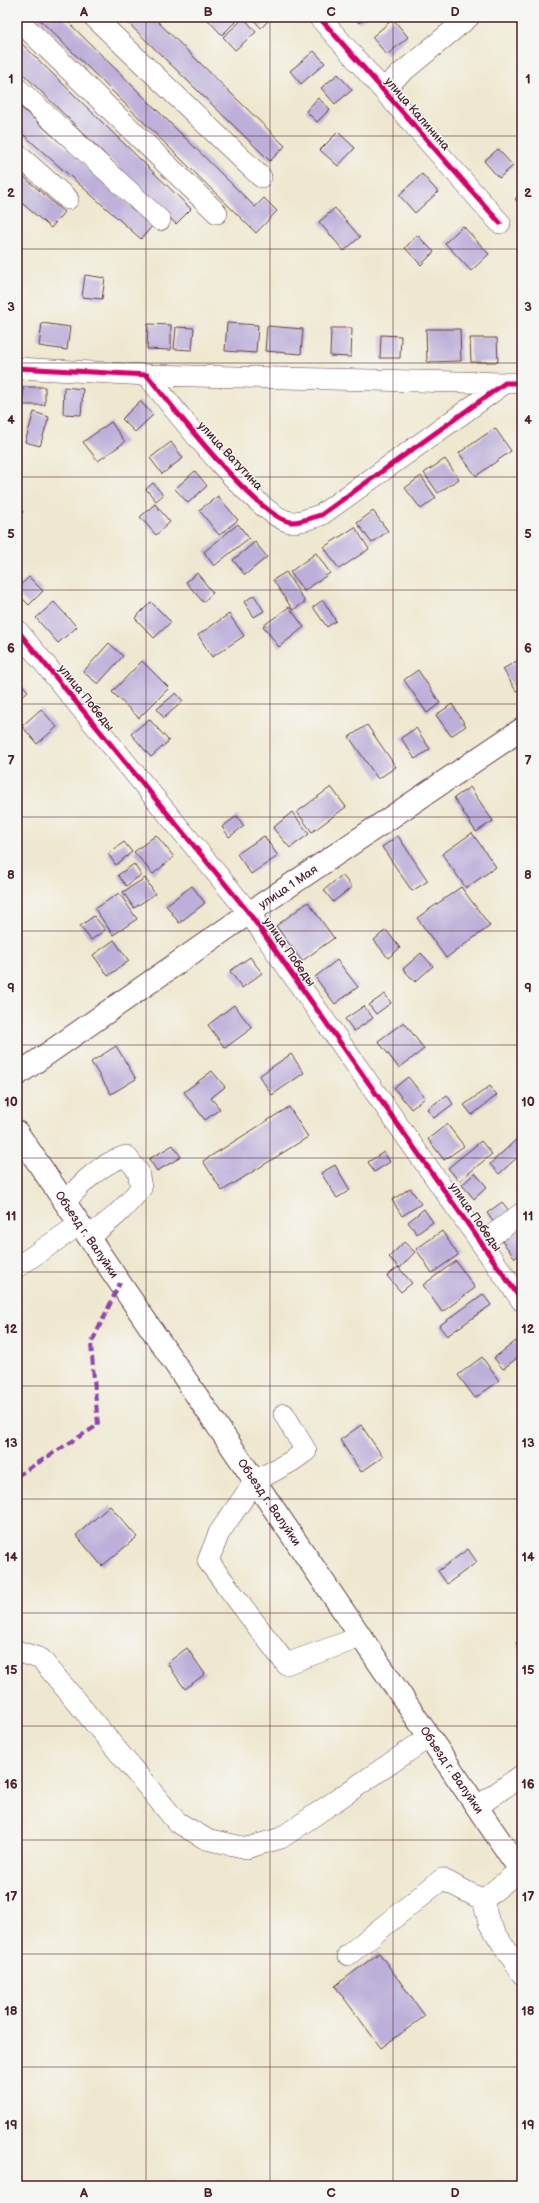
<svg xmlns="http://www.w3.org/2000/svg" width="539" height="2203" font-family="'Balsamiq Sans',sans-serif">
<rect width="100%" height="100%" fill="#f6f6f2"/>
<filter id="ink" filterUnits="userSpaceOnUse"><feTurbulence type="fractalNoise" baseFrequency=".025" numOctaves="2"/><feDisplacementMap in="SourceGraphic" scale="8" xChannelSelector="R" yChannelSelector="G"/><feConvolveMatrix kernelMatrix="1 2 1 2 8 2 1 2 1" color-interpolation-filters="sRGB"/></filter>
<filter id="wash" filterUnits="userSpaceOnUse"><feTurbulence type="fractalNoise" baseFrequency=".012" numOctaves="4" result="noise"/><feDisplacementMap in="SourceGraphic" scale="16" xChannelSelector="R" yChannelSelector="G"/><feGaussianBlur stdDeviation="0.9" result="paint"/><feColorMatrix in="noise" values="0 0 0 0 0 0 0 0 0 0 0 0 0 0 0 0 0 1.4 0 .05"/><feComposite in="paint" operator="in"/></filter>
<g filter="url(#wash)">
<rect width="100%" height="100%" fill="#efe8d0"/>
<g id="blocks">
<path fill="#bcafd9" d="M37 17H63L255 207 264 198 277 211 256 233Z
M122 17H153L285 146 270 161Z
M210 17H231L235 22 222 35 207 19Z
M251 17H272L261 28Z
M355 17H366L359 23Z
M244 18 256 32 235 50 223 37Z
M393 19 408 37 387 55 372 37Z
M17 39 191 209 176 224 17 68Z
M314 51 325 63 301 84 290 71Z
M338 74 352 90 335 104 321 88Z
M318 98 330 109 317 122 306 111Z
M17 104 153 225 141 239 17 129Z
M338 132 355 148 338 166 320 150Z
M498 149 513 166 499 178 484 161Z
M17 171 64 212 51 228 17 199Z
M422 174 438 192 415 213 399 195Z
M522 193V207L515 199Z
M335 208 360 237 344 251 319 222Z
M463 226 489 254 471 271 445 243Z
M417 235 434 252 421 265 405 248Z
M85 275 105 278 102 299 82 297Z
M42 323 70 327 67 350 39 346Z
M227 323 258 325 256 353 225 351Z
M148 324 171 325V350L147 349Z
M267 326 303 329 301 354 265 351Z
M176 327 194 328 192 350 174 349Z
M331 328H352L351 357 330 356Z
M426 329H460L461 361 427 362Z
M381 335 401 336 400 358H380Z
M470 338H497L498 362H471Z
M520 339H522V363H519Z
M23 387H45V405H23Z
M64 387 83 389 81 415 63 414Z
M140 401 153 415 135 432 122 419Z
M34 412 49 417 40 446 25 442Z
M111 422 125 442 98 461 83 442Z
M495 428 511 451 476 476 459 453Z
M171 442 183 458 162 474 150 458Z
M445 459 459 479 438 493 424 473Z
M195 471 207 486 188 503 175 489Z
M421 476 436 498 421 509 405 488Z
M153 483 163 495 156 501 146 489Z
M218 496 238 520 219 535 199 510Z
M155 504 170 522 156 535 140 517Z
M17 506 23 512 17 517Z
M373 511 388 531 372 543 357 523Z
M238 524 249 538 214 566 204 552Z
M355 527 369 549 339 569 324 547Z
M255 542 267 557 245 575 233 560Z
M316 553 330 573 304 591 290 572Z
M286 572 305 602 293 610 273 580Z
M197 573 213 593 203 602 186 582Z
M29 577 43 591 29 605 17 593V588Z
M254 595 264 611 254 617 244 602Z
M323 600 336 621 327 627 313 607Z
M54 602 77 627 58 643 36 618Z
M151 602 171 622 154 638 135 618Z
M289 607 304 627 279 647 263 626Z
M229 614 244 636 212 657 198 635Z
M109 643 123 656 98 684 83 672Z
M522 658V688L516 691 503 669Z
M142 661 169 688 139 718 112 692Z
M418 670 440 703 427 713 404 680Z
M17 679 28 691 17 701Z
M176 693 183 701 164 718 157 709Z
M452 704 466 726 451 736 436 715Z
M41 709 57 727 37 744 22 726Z
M149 719 169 741 151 757 131 734Z
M367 725 396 767 378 779 349 737Z
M416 728 430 749 415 759 401 738Z
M331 787 346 807 312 832 297 812Z
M470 787 493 821 476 832 454 798Z
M292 812 309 834 290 848 273 828Z
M237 816 244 826 229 837 222 827Z
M472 833 496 867 466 888 442 854Z
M156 835 174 857 153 874 134 852Z
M264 836 278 856 251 874 237 854Z
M398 836 428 881 412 891 382 847Z
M124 842 132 852 116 865 108 854Z
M134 864 141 875 126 886 118 875Z
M342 875 352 887 333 902 324 890Z
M145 878 155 894 134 908 123 892Z
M192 886 205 903 179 923 166 905Z
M461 887 490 926 446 958 417 918Z
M119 893 137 919 113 935 95 909Z
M308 902 334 938 302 961 276 926Z
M94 916 105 930 91 940 80 926Z
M386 930 400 948 388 958 374 940Z
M114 940 129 961 108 976 93 955Z
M421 953 433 966 415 982 403 969Z
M250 957 262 973 242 988 230 971Z
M337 960 358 987 335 1004 315 977Z
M385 994 391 1003 376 1014 369 1005Z
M234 1005 252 1028 225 1048 208 1025Z
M364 1006 373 1018 354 1031 345 1019Z
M404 1022 424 1049 399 1068 378 1041Z
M116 1046 136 1079 111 1094 91 1062Z
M291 1054 304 1073 272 1095 259 1076Z
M212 1071 225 1087 211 1098 220 1109 205 1120 184 1092Z
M408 1077 425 1098 411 1109 394 1088Z
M490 1086 497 1095 472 1115 464 1105Z
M447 1095 453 1104 434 1118 427 1109Z
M289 1107 308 1137 222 1191 203 1161Z
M447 1124 464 1146 444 1160 428 1139Z
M519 1137 522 1140V1153L499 1174 490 1164Z
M481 1141 492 1154 459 1181 448 1168Z
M173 1145 181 1157 157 1171 149 1159Z
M384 1152 390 1162 374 1172 368 1162Z
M335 1165 350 1190 337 1198 321 1173Z
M475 1173 487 1187 474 1199 462 1185Z
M410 1188 421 1204 402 1216 392 1200Z
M502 1202 514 1217 498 1228 487 1213Z
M424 1209 433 1222 417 1234 408 1222Z
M520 1227 522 1253 515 1258 502 1241Z
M442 1231 458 1255 432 1273 416 1249Z
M404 1242 415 1252 400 1268 389 1257Z
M456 1261 475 1288 442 1312 423 1285Z
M398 1267 412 1283 401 1292 387 1276Z
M483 1294 491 1305 447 1336 439 1326Z
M516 1341 522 1349V1354L503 1369 494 1358Z
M482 1357 499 1381 475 1398 458 1375Z
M361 1425 383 1457 361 1472 340 1440Z
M110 1506 137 1537 102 1566 76 1535Z
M468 1549 477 1562 447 1584 438 1571Z
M522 1639V1650L516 1643Z
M187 1648 205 1674 185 1689 167 1663Z
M379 1953 425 2016 381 2048 335 1986Z"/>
</g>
</g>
<g filter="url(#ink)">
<use href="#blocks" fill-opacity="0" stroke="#633d44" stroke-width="1"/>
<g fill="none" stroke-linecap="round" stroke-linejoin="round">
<defs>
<path id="minor" d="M94 17 261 177
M319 17 500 223
M17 19 217 213
M17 88 160 220
M382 89 469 17
M17 154 68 199
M17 368 147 375C170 404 258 518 291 522 300 523 313 517 321 515L505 383H522
M147 375 505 383
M17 630 249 913 522 1301
M65 1202C83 1182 100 1164 126 1156L138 1171 141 1188C125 1208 110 1223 88 1236
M482 1243 522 1213
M17 1267 80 1224
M284 1414 306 1451 292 1461 255 1481 219 1533 208 1561 286 1664 361 1637
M17 1651 41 1659 177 1822 206 1839 247 1848 281 1838 429 1737
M477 1807 522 1775
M520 1870 483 1900 489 1923 522 1974
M348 1955 442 1879 483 1900"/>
<g id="major">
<path id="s1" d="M17 1075 249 913 522 729"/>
<path id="s2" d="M17 1132 522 1873"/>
</g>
</defs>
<use href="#minor" stroke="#633d44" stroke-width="22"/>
<use href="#major" stroke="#633d44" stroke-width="24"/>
<use href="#minor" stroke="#fff" stroke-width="21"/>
<use href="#major" stroke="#fff" stroke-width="22"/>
<path stroke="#8e44ad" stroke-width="4" stroke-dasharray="8 4" stroke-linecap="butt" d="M17 1476 98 1425 91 1344 120 1283"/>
<defs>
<path id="cycleway" d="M319 17 500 223
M17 368 147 375C170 404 258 518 291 522 300 523 313 517 321 515L505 383H522
M17 630 249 913 522 1301"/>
</defs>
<use href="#cycleway" stroke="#f6f6f2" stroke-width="8"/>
<use href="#cycleway" stroke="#d6006c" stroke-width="5"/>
</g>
</g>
<path fill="none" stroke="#4a1f2b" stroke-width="1" stroke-opacity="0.55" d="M146 17V2186M270 17V2186M393 17V2186M17 136H522M17 249H522M17 363H522M17 477H522M17 590H522M17 704H522M17 817H522M17 931H522M17 1045H522M17 1158H522M17 1272H522M17 1386H522M17 1499H522M17 1613H522M17 1726H522M17 1840H522M17 1954H522M17 2067H522"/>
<g text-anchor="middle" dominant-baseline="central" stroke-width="3" stroke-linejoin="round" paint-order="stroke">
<g font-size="12" fill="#4a1f2b" stroke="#f6f6f2">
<text transform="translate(417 114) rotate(49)">улица Калинина</text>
<text transform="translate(230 456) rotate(47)">улица Ватутина</text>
<text transform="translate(86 698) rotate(51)">улица Победы</text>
<text stroke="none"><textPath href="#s1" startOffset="330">улица 1 Мая</textPath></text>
<text transform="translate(289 952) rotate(55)">улица Победы</text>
<text transform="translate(475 1217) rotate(55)">улица Победы</text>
<text stroke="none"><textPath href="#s2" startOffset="124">Объезд г. Валуйки</textPath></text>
<text stroke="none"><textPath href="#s2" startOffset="448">Объезд г. Валуйки</textPath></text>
<text stroke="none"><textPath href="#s2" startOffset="772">Объезд г. Валуйки</textPath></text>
</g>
</g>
<rect width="539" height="2203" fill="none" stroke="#f6f6f2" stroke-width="44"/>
<rect x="22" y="22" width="495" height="2159" fill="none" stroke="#4a1f2b" stroke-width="1.5"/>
<g font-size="13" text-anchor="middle" font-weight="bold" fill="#4a1f2b">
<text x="84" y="16">A</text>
<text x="208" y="16">B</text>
<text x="331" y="16">C</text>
<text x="455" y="16">D</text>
<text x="11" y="83">1</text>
<text x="528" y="83">1</text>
<text x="11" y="197">2</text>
<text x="528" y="197">2</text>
<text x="11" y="311">3</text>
<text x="528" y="311">3</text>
<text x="11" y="424">4</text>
<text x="528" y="424">4</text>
<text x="11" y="538">5</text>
<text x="528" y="538">5</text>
<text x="11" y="652">6</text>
<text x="528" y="652">6</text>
<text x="11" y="765">7</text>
<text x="528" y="765">7</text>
<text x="11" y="879">8</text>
<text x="528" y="879">8</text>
<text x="11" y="992">9</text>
<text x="528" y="992">9</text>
<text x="11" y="1106">10</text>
<text x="528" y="1106">10</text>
<text x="11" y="1220">11</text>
<text x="528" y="1220">11</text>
<text x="11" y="1333">12</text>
<text x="528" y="1333">12</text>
<text x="11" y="1447">13</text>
<text x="528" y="1447">13</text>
<text x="11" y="1561">14</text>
<text x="528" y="1561">14</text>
<text x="11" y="1674">15</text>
<text x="528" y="1674">15</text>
<text x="11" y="1788">16</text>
<text x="528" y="1788">16</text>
<text x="11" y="1901">17</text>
<text x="528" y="1901">17</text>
<text x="11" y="2015">18</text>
<text x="528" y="2015">18</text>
<text x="11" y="2129">19</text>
<text x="528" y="2129">19</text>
<text x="84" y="2197">A</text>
<text x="208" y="2197">B</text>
<text x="331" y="2197">C</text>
<text x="455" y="2197">D</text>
</g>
</svg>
